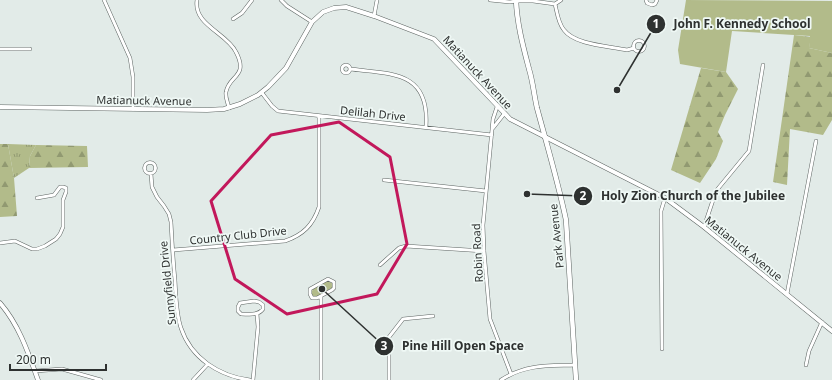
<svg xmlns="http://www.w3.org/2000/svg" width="832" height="380" font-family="'Noto Sans',sans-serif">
<defs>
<pattern id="grass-tufts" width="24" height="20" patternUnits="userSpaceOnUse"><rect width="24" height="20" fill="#b2bb8a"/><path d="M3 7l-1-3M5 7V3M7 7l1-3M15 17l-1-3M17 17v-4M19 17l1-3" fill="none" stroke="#919971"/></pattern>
<pattern id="forest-firs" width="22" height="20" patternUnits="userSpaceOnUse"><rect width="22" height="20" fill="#b2bb8a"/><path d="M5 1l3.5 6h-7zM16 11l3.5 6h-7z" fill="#919971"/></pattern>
</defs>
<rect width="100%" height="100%" fill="#e2ebe8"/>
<path fill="url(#grass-tufts)" d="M8 144 36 145 30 156 29 168 14 178Z"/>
<path fill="url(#forest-firs)" d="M794 35 811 37 809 48 832 53V120L823 135 790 129 787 185 773 182Z
M701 68 726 72 738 89 725 115 718 132 723 141 716 159 700 183 671 170Z
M0 144H8L14 178 17 216 0 217Z
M36 145 87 146 88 167 29 168 30 156Z"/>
<path fill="#b2bb8a" d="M686 0 832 1V53L809 48 810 36 732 31 726 72 680 64 678 50Z
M327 281 332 283 333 286 332 288 318 296 313 297 311 293 313 289Z"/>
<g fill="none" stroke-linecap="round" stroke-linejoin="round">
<defs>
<path id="minor" d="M104 0 130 58 133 77V109
M197 0C193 25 227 33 236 52 249 77 229 75 226 92 225 97 228 103 229 108
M281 0 287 6 312 22
M490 0 510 2 516 1H533L555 4 561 0
M646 0 647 3 652 5 655 4 657 0
M555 4C557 12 558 23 564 30 575 45 609 46 627 50L634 48
M374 16 377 0
M233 19 242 13 252 0
M633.5 46a5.5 5.5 0 1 1 11 0a5.5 5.5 0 1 1-11 0Z
M0 49H30
M342 69a4 4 0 1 1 8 0a4 4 0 1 1-8 0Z
M350 69C392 74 430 71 426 127
M262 93 272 106 278 111 492 135
M497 107 493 119 483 225 484 251 490 319 511 374
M493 128 504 114
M144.5 168a5.5 5.5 0 1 1 11 0a5.5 5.5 0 1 1-11 0Z
M151 174 152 187 157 197 164 206 169 214 171 222C172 241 173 261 175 280 176 296 176 313 181 328 191 358 219 376 250 380
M384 180 486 191
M704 227 716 191 749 151 763 65
M0 243 15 241 32 249H37L45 246 56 239 60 234 63 227V200L66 192V188L63 187H60L54 195 37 198
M173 250 285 241C303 235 313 225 319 207V116
M380 265 399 248 406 246 484 251
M328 279 334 282V288L332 290 317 298H312L310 294V289Z
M787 294 816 141
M321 297V380
M254 301 259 302 263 305V309C258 316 249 314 241 314L238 311V307L240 303Z
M662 349 661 211 665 198
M806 365 809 351 822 322
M35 371 62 369 101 380
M193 380 207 365
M253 380 258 327 257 314
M389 380V337L403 319 433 316
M501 380C526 364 547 366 575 365"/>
<path id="tertiary" d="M0 107 207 110 224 109 240 104 258 95 268 87 286 68 312 22 323 12 334 8 346 7 374 16 434 39 510 119 665 198 704 227 832 331
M0 303C19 325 28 352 38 380"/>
<path id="secondary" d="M516 0C517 24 523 46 529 69 533 82 534 95 537 108 547 145 558 182 566 220L576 380"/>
</defs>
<use href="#minor" stroke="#5d6462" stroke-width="4"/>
<use href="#tertiary" stroke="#5d6462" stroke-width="5"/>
<use href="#secondary" stroke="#5d6462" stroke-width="5.5"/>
<use href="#minor" stroke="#fff" stroke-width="3"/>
<use href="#tertiary" stroke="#fff" stroke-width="4"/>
<use href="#secondary" stroke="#fff" stroke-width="4.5"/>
</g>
<path fill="none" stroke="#c2185b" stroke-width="3" stroke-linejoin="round" d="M339 122 390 157 407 244 377 294 287 314 235 279 211 201 271 135Z"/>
<g text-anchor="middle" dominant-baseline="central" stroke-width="3.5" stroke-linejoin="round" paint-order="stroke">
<g font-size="11" fill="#2e3130" stroke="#eff8f5">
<text transform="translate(478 72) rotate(47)">Matianuck Avenue</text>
<text transform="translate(144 100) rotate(1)">Matianuck Avenue</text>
<text transform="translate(373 113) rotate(6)">Delilah Drive</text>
<text transform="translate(238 235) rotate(-6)">Country Club Drive</text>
<text transform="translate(556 236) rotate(-96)">Park Avenue</text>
<text transform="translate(744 248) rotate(39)">Matianuck Avenue</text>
<text transform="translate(477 253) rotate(-93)">Robin Road</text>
<text transform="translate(167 283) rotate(-96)">Sunnyfield Drive</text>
</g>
</g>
<path fill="none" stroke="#2e3130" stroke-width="1.5" d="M617 90L656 24M527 194L583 196M322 289L384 346"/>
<g fill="#2e3130" stroke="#eff8f5" stroke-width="1.5">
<circle cx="617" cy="90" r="4"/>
<circle cx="527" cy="194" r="4"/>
<circle cx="322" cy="289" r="4"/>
<circle cx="656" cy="24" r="10"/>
<circle cx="583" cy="196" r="10"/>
<circle cx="384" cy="346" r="10"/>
</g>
<g font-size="12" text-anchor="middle" font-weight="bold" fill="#fff">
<text x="656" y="28">1</text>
<text x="583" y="200">2</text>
<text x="384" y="350">3</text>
</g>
<g font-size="12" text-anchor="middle" font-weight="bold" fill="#2e3130" stroke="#eff8f5" stroke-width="3.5" stroke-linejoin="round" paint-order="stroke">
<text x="742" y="28">John F. Kennedy School</text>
<text x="693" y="200">Holy Zion Church of the Jubilee</text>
<text x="463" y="350">Pine Hill Open Space</text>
</g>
<path d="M10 364v6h96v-6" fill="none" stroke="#2e3130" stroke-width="2"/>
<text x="16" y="364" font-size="12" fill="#2e3130" stroke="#eff8f5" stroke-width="3" paint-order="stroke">200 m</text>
</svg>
